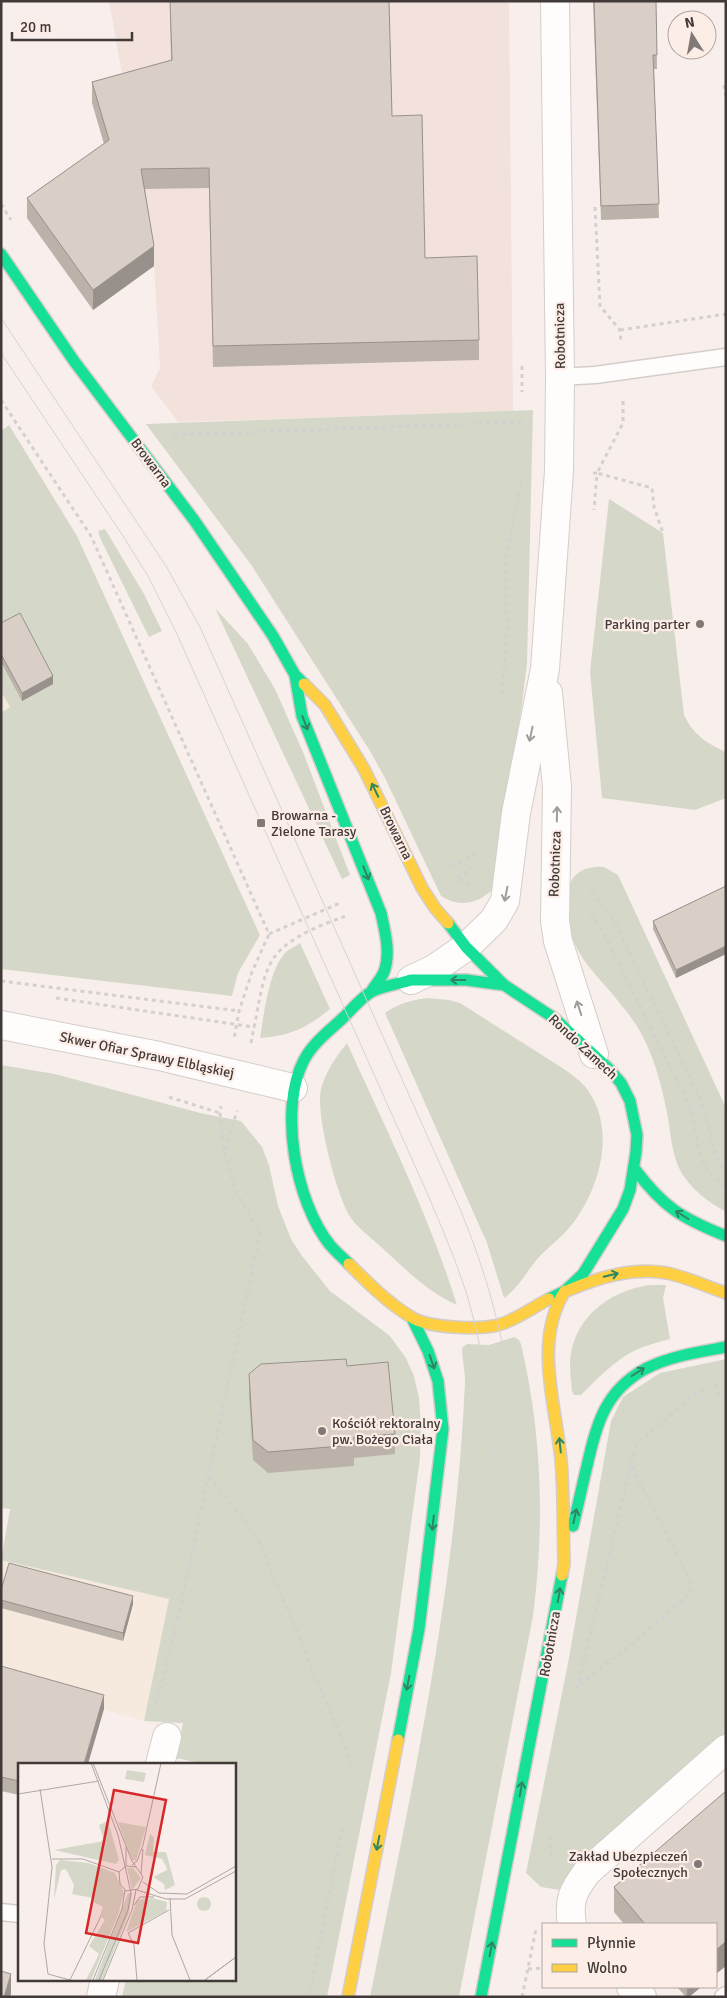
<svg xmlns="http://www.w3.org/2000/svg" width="727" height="1998" font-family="Signika,sans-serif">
<rect width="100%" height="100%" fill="#f8efec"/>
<path fill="#f5eadd" d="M1 692 11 708 1 713Z
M1 1560 169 1599 144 1721 1 1680Z"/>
<path fill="#f3e1db" d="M109 1H509L513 411 178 422 151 386 160 368 153 247Z"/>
<path fill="#d5d8c8" d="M533 410 527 663 522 704 493 889C478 904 459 908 441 896L385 778 370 751 252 566 146 424Z
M9 425 77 536 260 935 238 973 232 996 1 969V713L10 707 1 692V431Z
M609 499 663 533 684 715C693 734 707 744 726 752V798L695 810 602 798 590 672Z
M105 529 144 594 162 631 149 637 101 540 98 531Z
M215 608 248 644 275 689 303 752 350 875 342 879Z
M604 867 618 875 726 1108V1212C708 1202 691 1189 681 1172 671 1154 671 1132 667 1113 662 1088 656 1064 645 1041 639 1029 631 1016 622 1006 598 974 568 954 567 910 567 900 566 893 570 884 575 870 590 866 604 867Z
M300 943 330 1009C307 1028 290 1036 260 1038 264 1015 269 967 287 951 291 948 296 946 300 943Z
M428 998 449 1000 460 1003 564 1069C574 1076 585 1084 591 1095 614 1133 600 1185 576 1219 567 1233 553 1243 541 1255 527 1269 522 1285 504 1298L487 1243 385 1013C399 1003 412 1000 428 998Z
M347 1043C386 1129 429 1215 457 1305 427 1292 403 1267 379 1245 369 1236 358 1228 351 1218 337 1198 315 1113 321 1089 326 1071 336 1057 347 1043Z
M1 1065 55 1074 200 1113 241 1121 262 1147 269 1165 278 1206 291 1239 302 1256 330 1291 390 1336 406 1358 414 1376 419 1398 421 1425 420 1458 391 1673 327 1997H122L126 1979H234V1764H205L176 1758 183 1723 144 1721 169 1599 1 1560 10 1509 1 1508Z
M649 1285H666L663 1298 670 1339C659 1342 647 1345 636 1350 615 1360 598 1378 581 1395H574L572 1391C571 1382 570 1373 570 1364 571 1320 608 1291 649 1285Z
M514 1337 519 1340 521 1344C542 1434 545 1524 533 1616L459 1997H370C411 1793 456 1590 465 1382 465 1370 462 1359 462 1348L467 1344 489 1345Z
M726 1359V1749L573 1892 541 1887 526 1873 568 1663 611 1421 623 1397 660 1373Z"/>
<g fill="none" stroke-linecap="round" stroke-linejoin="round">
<defs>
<path id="lane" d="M560 377 595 375 726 357
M1 1912 19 1914
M723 1997 726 1995"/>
<path id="street" d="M548 693 557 787 555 921 558 941 594 1054
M411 980 434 969 466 947 494 920 505 901 516 813 545 669 559 471 560 377 555 1
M1 1025 159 1056 293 1088
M160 1764 167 1737
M572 1924C568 1900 573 1891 587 1872L726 1749
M631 1987 642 1997
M101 1997 105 1979"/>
<path id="fast" d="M1 254 74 361 194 520 273 636 295 675 304 684
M295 675 302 716 381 913C385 932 391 953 384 972 381 979 375 985 371 992
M448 923 466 947 504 985
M411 980H466L504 985 554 1018 609 1069 621 1083 630 1101 637 1135 636 1152 630 1190 623 1209 583 1274 565 1291 549 1299
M634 1168C663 1207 681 1218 726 1236
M349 1264C343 1258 336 1252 330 1245 296 1203 278 1109 304 1060 313 1043 329 1031 343 1018 351 1010 361 998 371 992 382 986 399 984 411 980
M573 1526C578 1506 582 1486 587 1466 596 1425 605 1391 645 1369 670 1356 699 1352 726 1347
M398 1740 419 1629 443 1429 438 1381 428 1351 412 1318
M481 1997 562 1575"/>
<path id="slow" d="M304 684 325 705 364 769 422 888 435 908 448 923
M349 1264C368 1283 388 1303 411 1317 428 1328 478 1330 498 1325 512 1322 535 1306 549 1299
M569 1290C600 1277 633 1267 667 1273 687 1277 707 1287 726 1293
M562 1575 564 1564C563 1530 564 1494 561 1460 556 1405 533 1341 565 1291
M348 1997 398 1740"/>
</defs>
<use href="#lane" stroke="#d4cdca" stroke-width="19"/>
<use href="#street" stroke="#d4cdca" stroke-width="30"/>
<use href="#fast" stroke="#d4cdca" stroke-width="14"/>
<use href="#slow" stroke="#d4cdca" stroke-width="14"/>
<path stroke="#d3d0cf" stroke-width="3" stroke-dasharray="4 4" stroke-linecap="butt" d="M724 85 726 97
M1 204 11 220
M595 207 600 306 620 330 621 343
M620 330 726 314
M522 366V392
M1 400 91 536 269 934 252 972 239 1011 234 1039
M623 401V423L597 473 652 488 654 507 663 533
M174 435 522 422
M593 473H597L594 510
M502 694 507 631 506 560 521 482
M451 865 461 862 476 853
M457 877 473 868
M460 879 472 885
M591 892 607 911 618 929 702 1102 714 1149 720 1164 726 1170
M591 913 601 928 692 1111 698 1148 707 1170 726 1188
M269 934 340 903
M1 981 239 1011
M56 998 254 1027C259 1006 261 978 273 959 288 937 321 925 346 916
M251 1043 254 1027
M169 1097 220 1113
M225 1150 237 1111
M716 1384 718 1393 726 1399
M209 1477 257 1537 354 1769
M580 1684 631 1645 689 1595 691 1589 690 1580 632 1467
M577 1689 636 1444 697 1392 708 1388
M156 1705 180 1609 260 1234 236 1191 224 1152 220 1113 221 1106
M550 1836 552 1860
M528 1969 543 1968
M309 1997 342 1829
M522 1997 536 1929"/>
<use href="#lane" stroke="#fefdfc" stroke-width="16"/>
<use href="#street" stroke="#fefdfc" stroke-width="28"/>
<use href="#fast" stroke="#16e098" stroke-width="11"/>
<use href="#slow" stroke="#ffcf43" stroke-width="11"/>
<path stroke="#d6d3d2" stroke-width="1" d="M1 318 166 566 200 627 460 1209C500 1305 519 1400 517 1504 516 1539 509 1575 504 1609L428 1997
M1 353 123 536 148 576 176 632 428 1195C442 1228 456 1261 467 1295 481 1342 489 1392 492 1441 498 1536 476 1630 457 1722 438 1814 421 1905 402 1997"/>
</g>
<path fill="#bbb2aa" d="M170 1H389L392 116 425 258 479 340V360L213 367 209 188 145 189 154 266 93 310 27 218V198L104 144 92 103V82L171 60Z
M593 1H656L657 69H654L659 218 601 220Z
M1 623 53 684 22 701 1 662Z
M726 886V954L676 978 653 929V921Z
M347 1366 395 1434V1454L354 1458V1466L268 1473 253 1460 249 1395V1374Z
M1 1590 133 1604 123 1641 1 1608Z
M1 1666 104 1709 19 1764V1795L1 1791Z
M614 1887 716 1924H624L614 1912Z
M677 1987H701L689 1997H686Z"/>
<path fill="#98918b" d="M154 246V266L93 310V290Z
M53 676V684L22 701V693Z
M726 946V954L676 978V970Z
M133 1596V1604L123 1641V1633Z
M104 1695V1709L88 1764H84Z
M726 1941V1966L716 1974V1950Z
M11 1974V1994L10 1997H4Z
M687 1987H701L689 1997H687Z"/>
<path fill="#d9cfc6" stroke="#98918b" d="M170 1H389L392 116 422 115 425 258 477 256 479 340 213 346 209 168 141 169 154 246 93 290 27 198 109 140 92 82 172 60Z
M594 1H656L657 55H653L659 204 601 206Z
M20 613 53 676 22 693 1 654V623Z
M726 886V946L676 970 653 921Z
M346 1359 347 1366 388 1362 395 1434 354 1437V1445L268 1452 253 1440 249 1374 261 1364Z
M9 1563 133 1596 123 1633 1 1600V1590Z
M1 1666 104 1695 84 1764H86H19V1781L1 1777Z
M726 1791V1941L716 1950V1924H645L614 1887Z
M1 1971 11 1974 4 1997H1Z"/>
<defs><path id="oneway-shaft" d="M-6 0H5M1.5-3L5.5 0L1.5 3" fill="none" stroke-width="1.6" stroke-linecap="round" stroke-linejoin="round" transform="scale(1.25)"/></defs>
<g stroke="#2e8563">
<use href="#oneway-shaft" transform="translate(305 723) rotate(69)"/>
<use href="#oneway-shaft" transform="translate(375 790) rotate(-116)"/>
<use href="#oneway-shaft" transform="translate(366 873) rotate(68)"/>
<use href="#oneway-shaft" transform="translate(458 980) rotate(-180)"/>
<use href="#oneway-shaft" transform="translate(682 1215) rotate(-148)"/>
<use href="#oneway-shaft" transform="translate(611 1275) rotate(-13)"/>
<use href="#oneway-shaft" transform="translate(432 1362) rotate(71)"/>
<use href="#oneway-shaft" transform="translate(638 1372) rotate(-32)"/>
<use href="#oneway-shaft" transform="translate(560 1445) rotate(-96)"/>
<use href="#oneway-shaft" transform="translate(575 1516) rotate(-77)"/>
<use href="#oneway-shaft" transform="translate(433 1523) rotate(96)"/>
<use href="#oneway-shaft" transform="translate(559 1595) rotate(-80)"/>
<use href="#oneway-shaft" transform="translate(408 1683) rotate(101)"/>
<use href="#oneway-shaft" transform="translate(521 1789) rotate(-80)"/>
<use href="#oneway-shaft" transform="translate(378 1843) rotate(101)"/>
<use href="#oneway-shaft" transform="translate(491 1949) rotate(-79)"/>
</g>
<g stroke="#a09c9a">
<use href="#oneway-shaft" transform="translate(531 734) rotate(102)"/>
<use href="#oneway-shaft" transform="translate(557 814) rotate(-89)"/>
<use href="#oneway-shaft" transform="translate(506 894) rotate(101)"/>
<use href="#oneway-shaft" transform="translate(579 1008) rotate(-108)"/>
</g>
<g fill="#817977" stroke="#fdede7" stroke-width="2">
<circle cx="700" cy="624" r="5"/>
<rect x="256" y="818" width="10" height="10" rx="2.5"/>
<circle cx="322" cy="1431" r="5"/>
<circle cx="698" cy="1864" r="5"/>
</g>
<g text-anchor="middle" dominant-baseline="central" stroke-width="4.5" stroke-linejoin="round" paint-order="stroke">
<g font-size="14" fill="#413a38" stroke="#fdede7">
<text transform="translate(560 336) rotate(-91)">Robotnicza</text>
<text transform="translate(151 463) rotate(53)">Browarna</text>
<text transform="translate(396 833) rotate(64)">Browarna</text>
<text transform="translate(555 864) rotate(-88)">Robotnicza</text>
<text transform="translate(583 1047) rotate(43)">Rondo Zamech</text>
<text transform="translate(147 1055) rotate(12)">Skwer Ofiar Sprawy Elbląskiej</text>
<text transform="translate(550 1644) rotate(-80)">Robotnicza</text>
</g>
<g font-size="14" fill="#413a38" stroke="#fdede7" text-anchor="end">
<text x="690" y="624">Parking parter</text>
<text x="271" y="815" text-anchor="start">Browarna -<tspan x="271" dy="16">Zielone Tarasy</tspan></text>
<text x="332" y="1423" text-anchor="start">Kościół rektoralny<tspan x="332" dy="16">pw. Bożego Ciała</tspan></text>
<text x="688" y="1856">Zakład Ubezpieczeń<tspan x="688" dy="16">Społecznych</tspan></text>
</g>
</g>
<g transform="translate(18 1763)">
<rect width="218" height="218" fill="#f8efec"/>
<path d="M109 7 128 10 126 19 107 16ZM90 58 101 97 98 101 36 87 86 78 81 62ZM100 59 128 64 118 98 114 97ZM132 71 136 74 135 89H148L157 122 147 127 146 121 135 114 149 107 148 103 144 96 127 92ZM42 97 71 100 97 110 106 130 100 152 73 217H68L81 191 71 183 87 157 82 152 85 144 74 138 75 135 54 131 56 122 48 106 43 107 36 137 38 102ZM109 105H115L123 115 114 127ZM110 130H114L111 150 84 217H77ZM179 141a7 7 0 1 1 14 0a7 7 0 1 1-14 0ZM134 135 149 139 148 148 108 169 119 137Z" fill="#d5d8c8"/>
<path fill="none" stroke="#afa7a4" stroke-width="1" d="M73 0 100 72 113 130 110 147 81 217M75 0 114 98 125 114 120 126 108 128 102 121 101 109 108 103 118 104M22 26 34 104 26 181 30 211 52 217 83 153M0 31 81 18M108 84V103M34 96H65L101 109M114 102 119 98 125 82 143 0M123 111 125 86M125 119 141 130 169 131 218 103M119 127 148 136H167L218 108M152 135 154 172 172 217M116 142 122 134H136M75 217 104 146 107 127M85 217 114 147 118 127M119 217 116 182 110 170 151 147M187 217 218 194M187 217 218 194"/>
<path fill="#d62828" fill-opacity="0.15" stroke="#d62828" stroke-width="2.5" d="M96 27 148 37 120 180 68 170Z"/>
<rect width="218" height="218" fill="none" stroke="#413a38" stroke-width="2.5"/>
</g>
<rect width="727" height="1998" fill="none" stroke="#413a38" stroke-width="5"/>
<rect x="542" y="1923" width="175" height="65" fill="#fdede7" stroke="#b2a5a1"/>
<rect x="552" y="1939" width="25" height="8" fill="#16e098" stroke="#b2a5a1"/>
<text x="587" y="1948" font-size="15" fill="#413a38">Płynnie</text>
<rect x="552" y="1964" width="25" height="8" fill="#ffcf43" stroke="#b2a5a1"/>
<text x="587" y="1973" font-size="15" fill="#413a38">Wolno</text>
<g transform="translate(692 35) rotate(349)"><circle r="24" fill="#fdede7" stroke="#b2a5a1"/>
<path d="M0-4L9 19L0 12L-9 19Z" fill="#817977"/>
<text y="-8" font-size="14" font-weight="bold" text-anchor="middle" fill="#413a38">N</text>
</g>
<path d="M12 32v8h120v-8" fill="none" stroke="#413a38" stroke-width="2.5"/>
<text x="20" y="32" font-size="15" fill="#413a38" stroke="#fdede7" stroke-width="4" paint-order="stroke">20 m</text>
</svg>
